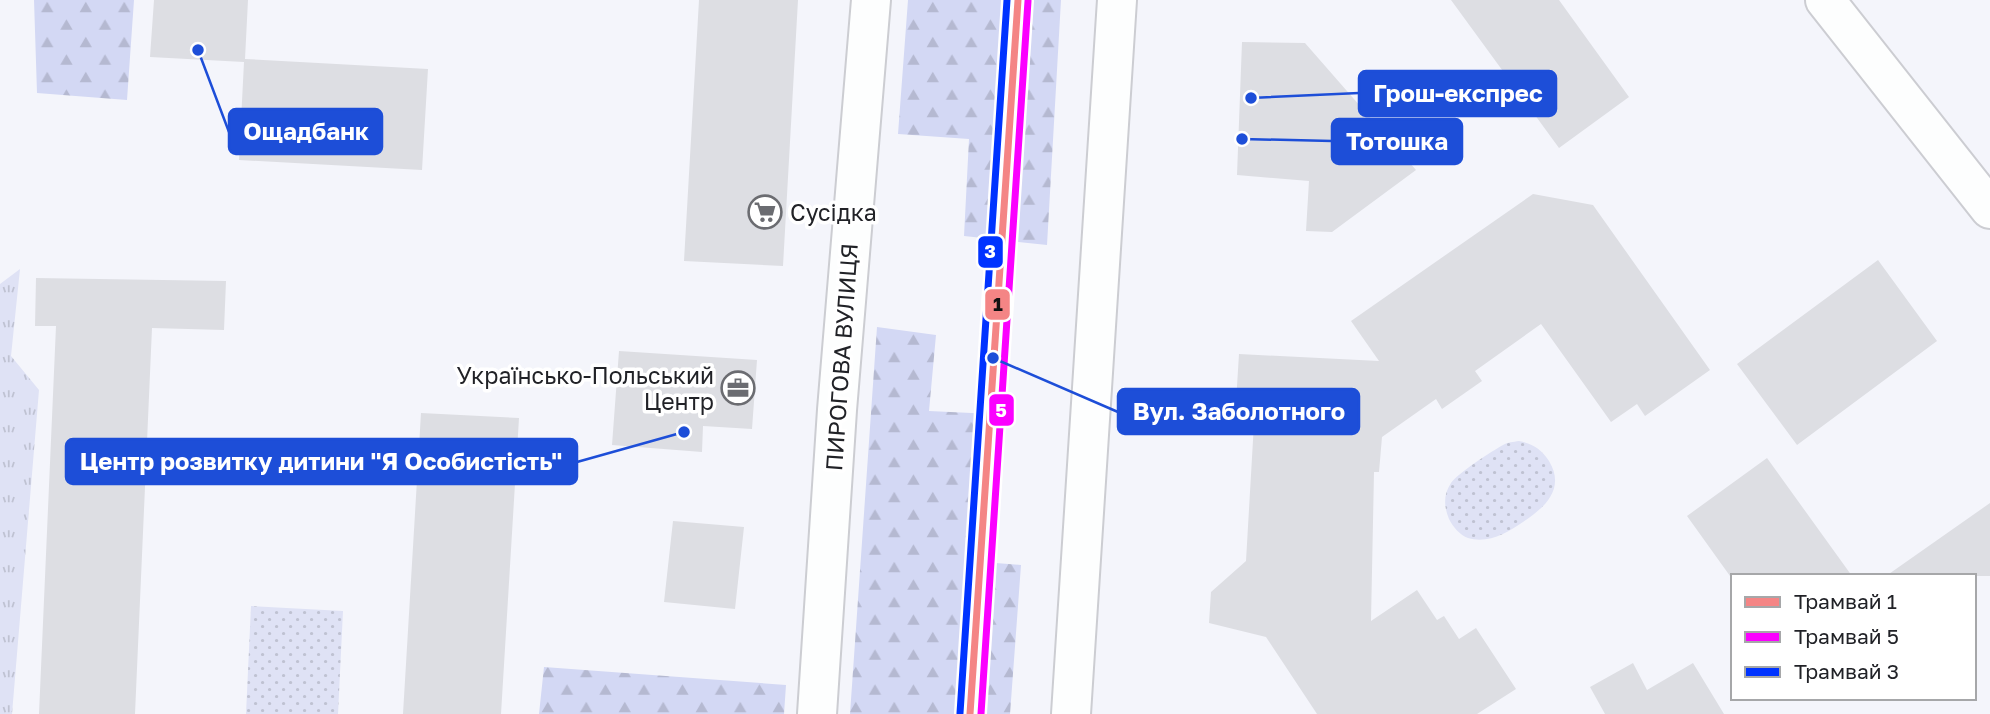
<svg xmlns="http://www.w3.org/2000/svg" width="1990" height="714" font-family="'Golos Text',sans-serif">
<defs>
<pattern id="grass-tufts" width="24" height="20" patternUnits="userSpaceOnUse" patternTransform="scale(1.75)"><rect width="24" height="20" fill="#dfe2f5"/><path d="M3 7l-1-3M5 7V3M7 7l1-3M15 17l-1-3M17 17v-4M19 17l1-3" fill="none" stroke="#bfc2d2"/></pattern>
<pattern id="forest-firs" width="22" height="20" patternUnits="userSpaceOnUse" patternTransform="scale(1.75)"><rect width="22" height="20" fill="#d3d8f4"/><path d="M5 1l3.5 6h-7zM16 11l3.5 6h-7z" fill="#b5b9d1"/></pattern>
<pattern id="park-dots" width="8" height="8" patternUnits="userSpaceOnUse" patternTransform="scale(1.75)"><rect width="8" height="8" fill="#dfe2f5"/><path d="M2 2h.1M6 6h.1" fill="none" stroke="#bfc2d2" stroke-width="1.8" stroke-linecap="round"/></pattern>
</defs>
<rect width="100%" height="100%" fill="#f4f5fb"/>
<path fill="url(#grass-tufts)" d="M20 269 11 356 39 390 12 714H0V284Z"/>
<path fill="url(#forest-firs)" d="M34 0H134L127 100 37 93Z
M908 0H1061L1047 245 964 236 969 139 898 134Z
M877 327 936 335 929 411 993 414 983 562 1021 565 1010 714H850Z
M544 667 786 685 784 714H539Z"/>
<path fill="url(#park-dots)" d="M1519 441C1533 444 1541 449 1549 461 1566 489 1544 508 1523 522 1507 533 1488 544 1468 538 1460 535 1453 527 1449 519 1444 507 1443 495 1451 483 1458 473 1492 451 1503 445 1508 442 1513 442 1519 441Z
M251 606 343 611 338 714H246Z"/>
<path fill="#dddee3" d="M154 0H248L245 59 428 69 422 170 239 160 244 62 150 57Z
M699 0H798L783 266 684 261Z
M1451 0H1559L1629 97 1559 148Z
M1242 42 1305 43 1416 170 1332 232 1306 231 1309 181 1237 175Z
M1533 194 1593 205 1710 370 1645 416 1637 404 1611 422 1541 324 1475 371 1482 381 1442 409 1436 399 1382 437 1379 472H1374L1371 621 1417 590 1437 620 1444 616 1459 639 1476 628 1516 689 1477 714H1317L1266 637 1209 623 1211 592 1246 561 1254 423 1236 402 1239 354 1379 361 1351 321Z
M1878 260 1937 341 1797 445 1737 364Z
M36 278 226 281 224 330 152 328 135 714H39L56 326H35Z
M619 351 757 360 752 429 703 426 702 452 612 445Z
M421 413 519 418 501 714H403Z
M1767 458 1852 576H1730L1687 516Z
M1990 503V576H1886Z
M673 521 744 527 735 609 664 602Z
M1633 663 1647 690 1693 663 1724 714H1605L1590 687Z"/>
<g fill="none" stroke-linecap="round" stroke-linejoin="round">
<defs>
<path id="minor" d="M1825 0 1990 209
M817 714 837 410 871 0"/>
<path id="secondary" d="M1071 714 1117 0"/>
</defs>
<use href="#minor" stroke="#cccdd2" stroke-width="42"/>
<use href="#secondary" stroke="#cccdd2" stroke-width="42"/>
<use href="#minor" stroke="#fdfefe" stroke-width="38"/>
<use href="#secondary" stroke="#fdfefe" stroke-width="38"/>
<defs>
<path id="tram-1" d="M970 714 1018 0"/>
<path id="tram-2" d="M981 714 1028 1"/>
<path id="tram-3" d="M960 713 1007 0"/>
</defs>
<use href="#tram-1" stroke="#fff" stroke-width="12"/>
<use href="#tram-2" stroke="#fff" stroke-width="12"/>
<use href="#tram-3" stroke="#fff" stroke-width="12"/>
<use href="#tram-1" stroke="#f48585" stroke-width="7"/>
<use href="#tram-2" stroke="#fb00ff" stroke-width="7"/>
<use href="#tram-3" stroke="#03f" stroke-width="7"/>
</g>
<defs>
<symbol id="supermarket-ring" viewBox="-11 -11 22 22"><circle r="9.5" fill="#fff" stroke="#6b6c71" stroke-width="1.5"/><path d="M-6-5.5h2.5l.6 2H6L4.5 2H-2.5L-4.4-4H-6ZM-1.5 3.2a1.3 1.3 0 1 0 .1 0ZM3 3.2a1.3 1.3 0 1 0 .1 0Z" fill="#6b6c71"/></symbol>
<symbol id="office-ring" viewBox="-11 -11 22 22"><circle r="9.5" fill="#fff" stroke="#6b6c71" stroke-width="1.5"/><path d="M-6-3h4V-5.5h4V-3h4V5H-6ZM-1-4.5V-3h2v-1.5ZM-6 0V1H6V0Z" fill="#6b6c71"/></symbol>
</defs>
<g fill-rule="evenodd">
<use href="#supermarket-ring" x="746" y="193" width="38" height="38"/>
<use href="#office-ring" x="719" y="369" width="38" height="38"/>
</g>
<g text-anchor="middle" dominant-baseline="central" stroke-width="7" stroke-linejoin="round" paint-order="stroke">
<g font-size="23" fill="#212227" stroke="#fff" text-anchor="start">
<text x="790" y="212">Сусідка</text>
<text x="714" y="375" text-anchor="end">Українсько-Польський<tspan x="714" dy="26">Центр</tspan></text>
</g>
<g font-size="23" fill="#212227" stroke="#fff">
<text transform="translate(841 357) rotate(-86)">ПИРОГОВА ВУЛИЦЯ</text>
</g>
</g>
<path fill="none" stroke="#1d4ed8" stroke-width="2.5" d="M1251 98L1359 93M198 50L229 132M1242 139L1332 141M993 358L1118 412M684 432L577 462"/>
<g fill="#1d4ed8" stroke="#fff" stroke-width="2.5">
<circle cx="1251" cy="98" r="7"/>
<circle cx="198" cy="50" r="7"/>
<circle cx="1242" cy="139" r="7"/>
<circle cx="993" cy="358" r="7"/>
<circle cx="684" cy="432" r="7"/>
</g>
<g fill="#1d4ed8" stroke="#1d4ed8" stroke-width="2.5">
<rect x="1359" y="71" width="197" height="45" rx="7"/>
<rect x="229" y="109" width="153" height="45" rx="7"/>
<rect x="1332" y="119" width="130" height="45" rx="7"/>
<rect x="1118" y="389" width="241" height="45" rx="7"/>
<rect x="66" y="439" width="511" height="45" rx="7"/>
</g>
<g font-size="24" text-anchor="middle" font-weight="bold" fill="#fff">
<text x="1458" y="102">Грош-експрес</text>
<text x="306" y="140">Ощадбанк</text>
<text x="1397" y="150">Тотошка</text>
<text x="1239" y="420">Вул. Заболотного</text>
<text x="321" y="470">Центр розвитку дитини "Я Особистість"</text>
</g>
<g stroke="#fff" stroke-width="2.5">
<rect x="977" y="235" width="27" height="34" rx="7" fill="#03f"/>
<rect x="984" y="288" width="27" height="33" rx="7" fill="#f48585"/>
<rect x="988" y="393" width="27" height="34" rx="7" fill="#fb00ff"/>
</g>
<g font-size="19" text-anchor="middle" font-weight="bold" fill="#fff">
<text x="990" y="258">3</text>
<text x="1001" y="417">5</text>
</g>
<g font-size="19" text-anchor="middle" font-weight="bold" fill="#111">
<text x="998" y="311">1</text>
</g>
<rect x="1731" y="574" width="245" height="126" fill="#ffffff" stroke="#a6a7a9" stroke-width="2"/>
<rect x="1745" y="597" width="35" height="10" fill="#f48585" stroke="#a6a7a9" stroke-width="2"/>
<text x="1794" y="609" font-size="21" fill="#212227">Трамвай 1</text>
<rect x="1745" y="632" width="35" height="10" fill="#fb00ff" stroke="#a6a7a9" stroke-width="2"/>
<text x="1794" y="644" font-size="21" fill="#212227">Трамвай 5</text>
<rect x="1745" y="667" width="35" height="10" fill="#0033ff" stroke="#a6a7a9" stroke-width="2"/>
<text x="1794" y="679" font-size="21" fill="#212227">Трамвай 3</text>
</svg>
